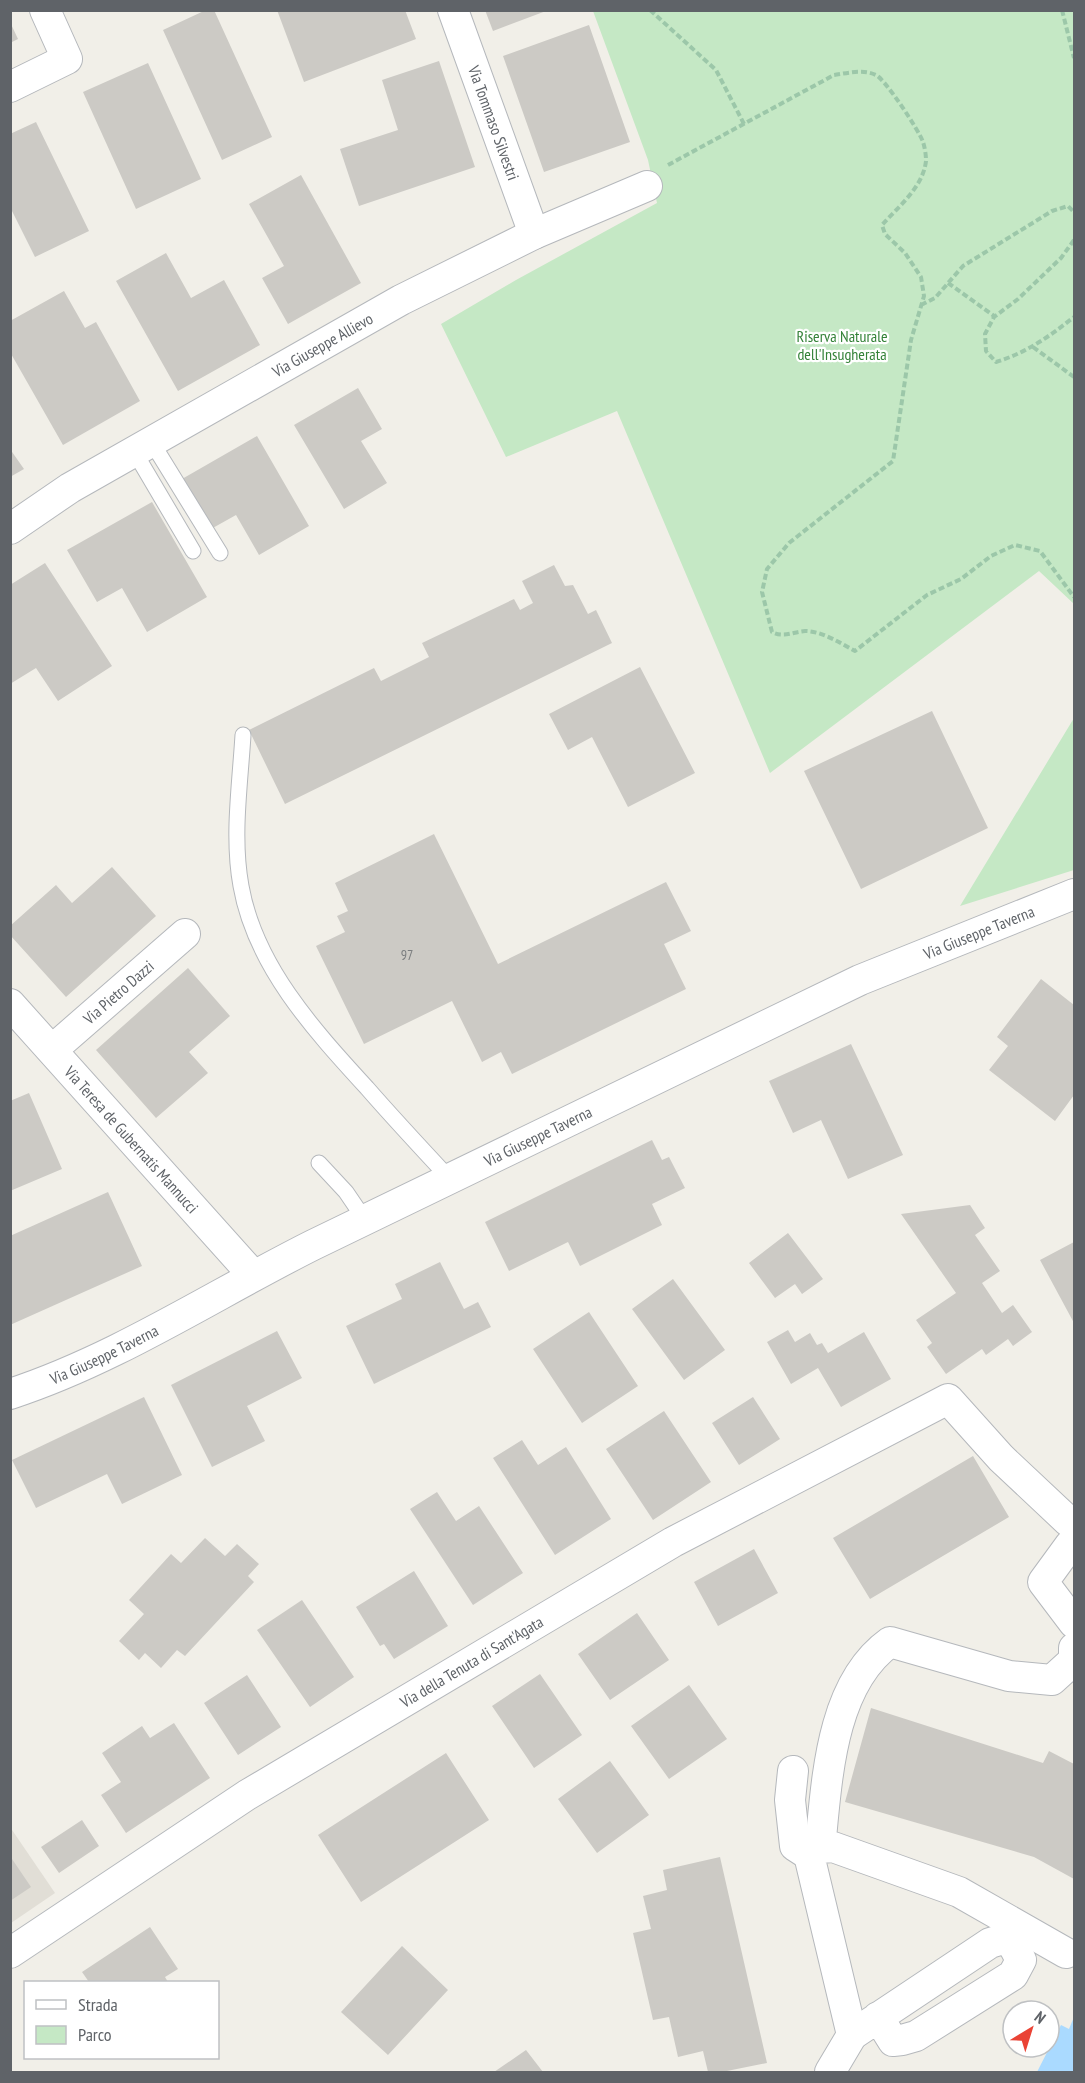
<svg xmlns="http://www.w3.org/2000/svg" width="1085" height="2083" font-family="'PT Sans Narrow',sans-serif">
<rect width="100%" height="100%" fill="#f1efe8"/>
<path fill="#e1ded6" d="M10 1827 55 1893 11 1923H10Z"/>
<path fill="#c5e8c5" d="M593 11H1074V604L1039 571 770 773 617 411 506 457 441 324 516 280 657 203 648 160Z
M1074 718V870L960 906Z"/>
<path fill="#aadaff" d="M1074 2017V2072H1037L1061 2025 1069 2029Z"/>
<path fill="#cccac5" d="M206 10H214L272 137 222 160 163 30Z
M277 10H405L416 39 304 82Z
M485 10H546V11L493 31Z
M10 22 18 39 10 43Z
M589 25 630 142 544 172 503 56Z
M439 61 475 167 359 206 340 149 398 130 382 80Z
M148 63 201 179 136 209 83 92Z
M36 122 89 231 35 257 10 207V134Z
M301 175 361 283 288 324 262 278 284 266 249 204Z
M166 253 191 298 224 280 260 345 178 391 116 281Z
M64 291 85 328 96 322 140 401 63 445 10 352V321Z
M358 388 382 429 361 441 387 483 344 509 294 425Z
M257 436 309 526 259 555 236 515 211 529 182 479Z
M10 449 24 469 10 477Z
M152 502 207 597 147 632 122 588 97 602 67 550Z
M45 563 112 666 58 701 36 668 10 684V585Z
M554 565 565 586 573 585 588 614 596 610 612 643 285 804 249 730 374 668 381 681 429 657 422 643 514 599 520 610 533 603 522 581Z
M640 667 695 773 628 807 592 737 568 750 549 714Z
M932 711 988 828 861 889 804 771Z
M434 834 498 964 666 882 691 931 664 944 686 989 512 1074 501 1052 482 1062 452 1001 364 1044 316 946 345 932 337 916 348 911 335 883Z
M112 867 156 916 66 997 10 935V926L56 885 72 903Z
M188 968 230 1016 189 1052 208 1073 156 1118 96 1050Z
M1041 979 1074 1005V1095L1055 1121 989 1070 1008 1046 997 1037Z
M851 1044 903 1155 848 1179 821 1120 793 1133 769 1081Z
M29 1093 62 1169 10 1191V1101Z
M652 1140 662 1160 669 1157 685 1188 652 1204 662 1225 580 1266 568 1242 509 1271 485 1222Z
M108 1192 142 1266 10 1325V1236Z
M970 1205 985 1228 975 1235 1000 1271 982 1283 1002 1313 1013 1305 1032 1332 1013 1346 1008 1339 986 1355 982 1349 946 1374 927 1347 932 1343 916 1320 956 1293 901 1214Z
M788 1233 823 1279 802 1294 795 1284 775 1298 749 1263Z
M1074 1242V1323L1040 1260Z
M440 1262 464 1309 478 1302 491 1327 374 1384 346 1326 402 1299 395 1284Z
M673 1279 725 1350 684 1380 632 1309Z
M589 1312 638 1386 582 1423 533 1349Z
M788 1330 795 1342 810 1333 817 1345 822 1343 828 1353 864 1332 891 1379 841 1407 818 1368 791 1384 767 1342Z
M277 1331 302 1378 247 1406 265 1441 212 1467 171 1385Z
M144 1397 182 1475 122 1504 107 1474 36 1508 12 1460Z
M753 1397 780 1439 739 1465 712 1423Z
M664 1411 711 1482 653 1520 606 1449Z
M522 1440 538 1465 566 1447 611 1519 555 1555 493 1458Z
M973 1456 1009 1517 870 1599 833 1538Z
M437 1492 456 1521 479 1506 523 1573 473 1605 410 1509Z
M205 1538 225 1556 237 1544 259 1564 248 1576 254 1582 185 1656 177 1650 161 1668 145 1653 139 1660 119 1641 144 1614 129 1600 171 1554 181 1563Z
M754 1549 778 1593 718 1626 694 1582Z
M414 1571 448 1626 394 1659 384 1644 380 1646 356 1607Z
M302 1600 354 1677 310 1707 257 1630Z
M637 1613 669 1660 610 1700 578 1654Z
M540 1674 582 1735 534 1768 492 1706Z
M247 1675 281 1727 238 1755 204 1703Z
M689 1685 727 1739 669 1779 631 1726Z
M871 1708 1043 1763 1049 1751 1074 1764V1879L1034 1857 845 1802Z
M174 1723 210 1778 126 1833 101 1795 121 1782 102 1753 142 1726 150 1738Z
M446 1753 489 1820 361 1902 318 1835Z
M610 1761 649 1815 597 1853 558 1799Z
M82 1820 99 1846 59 1873 41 1847Z
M10 1856 31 1887 10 1901Z
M720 1857 767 2063 722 2072H708L703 2051 678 2057 669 2017 653 2020 633 1933 651 1929 643 1896 667 1890 663 1870Z
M150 1927 178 1969 165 1977 168 1982H89L82 1972Z
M402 1946 448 1990 388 2055 341 2012Z
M526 2050 543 2072H494Z"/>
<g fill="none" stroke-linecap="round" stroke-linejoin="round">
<defs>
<path id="lane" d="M151 441 220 553
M134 451 193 551
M243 735C240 785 232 837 241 886 255 966 314 1030 367 1088 394 1119 422 1149 450 1179
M319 1163 346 1192 365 1220"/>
<g id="street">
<path id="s1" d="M453 10 534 234"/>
<path d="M10 87 67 59 45 10"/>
<path id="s2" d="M10 529 70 488 401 300 534 234 647 186"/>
<path id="s3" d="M10 1004 253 1275"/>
<path id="s4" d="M52 1050 185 934"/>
<path id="s5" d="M10 1394C117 1359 213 1295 313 1245L860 980 1074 894"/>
<path d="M1074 1544 1070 1545 1043 1582 1074 1623"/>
<path d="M793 1771 790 1800 795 1846 809 1855"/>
<path d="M820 1848C827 1781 830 1685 890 1642L1009 1676 1052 1680 1074 1660V1648"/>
<path id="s6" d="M10 1953 247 1795 673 1542 948 1399 1001 1458 1068 1521 1074 1523"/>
<path d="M852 2035 990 1943 1003 1939 1013 1945 1021 1960 1013 1975 916 2036 902 2040 893 2041 878 2017"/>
<path d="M830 2072 852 2035 809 1855 820 1848 833 1847 959 1892 1066 1953"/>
</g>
</defs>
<use href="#lane" stroke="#b5b8bc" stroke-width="17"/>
<use href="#street" stroke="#b5b8bc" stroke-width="32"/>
<path stroke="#9cc7a9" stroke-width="4" stroke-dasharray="6 3" stroke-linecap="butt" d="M650 10 716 70 744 124
M1062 10 1074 58
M668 165 834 75C848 73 863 69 876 75 885 79 920 132 923 142 925 148 926 155 926 161 923 187 899 206 882 225L885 234 905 253 921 277 924 296 911 340 893 461 789 543 767 569 762 592 772 632C784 638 792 632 805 631 822 631 840 643 855 651L927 595 961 579 991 556 1015 545 1040 551 1074 597
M1074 240 1061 258 1018 299 994 317 985 334 986 351 996 362C1026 353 1050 336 1074 317
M948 283 994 316
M921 305 935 298 963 266 1052 211 1068 206 1074 212
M1033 347 1074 377"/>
<use href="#lane" stroke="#fff" stroke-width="15"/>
<use href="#street" stroke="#fff" stroke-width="30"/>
</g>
<g text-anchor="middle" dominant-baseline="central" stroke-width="4.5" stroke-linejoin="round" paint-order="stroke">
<g font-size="14" fill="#7a7d7f">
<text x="407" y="955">97</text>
</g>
<g font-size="16" fill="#5f6368" stroke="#fff">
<text stroke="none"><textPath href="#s1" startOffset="120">Via Tommaso Silvestri</textPath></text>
<text stroke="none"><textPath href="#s2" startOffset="363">Via Giuseppe Allievo</textPath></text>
<text stroke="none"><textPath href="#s5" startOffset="1074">Via Giuseppe Taverna</textPath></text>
<text stroke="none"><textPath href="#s4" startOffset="88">Via Pietro Dazzi</textPath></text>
<text stroke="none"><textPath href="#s5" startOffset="588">Via Giuseppe Taverna</textPath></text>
<text stroke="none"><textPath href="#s3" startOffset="182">Via Teresa de Gubernatis Mannucci</textPath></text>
<text stroke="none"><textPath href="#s5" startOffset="102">Via Giuseppe Taverna</textPath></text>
<text stroke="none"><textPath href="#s6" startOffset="546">Via della Tenuta di Sant'Agata</textPath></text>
</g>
<g font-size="16" fill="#348238" stroke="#fff">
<text x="842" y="336">Riserva Naturale<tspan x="842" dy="18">dell'Insugherata</tspan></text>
</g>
</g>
<rect width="1085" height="2083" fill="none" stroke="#5f6368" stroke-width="24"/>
<rect x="24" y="1981" width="195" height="78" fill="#ffffff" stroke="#bfc1c3" stroke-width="1.5"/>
<rect x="36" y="2000" width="30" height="9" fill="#ffffff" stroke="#bfc1c3" stroke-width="1.5"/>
<text x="78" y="2011" font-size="18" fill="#5f6368">Strada</text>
<rect x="36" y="2026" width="30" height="18" fill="#c5e8c5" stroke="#bfc1c3" stroke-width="1.5"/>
<text x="78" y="2041" font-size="18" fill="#5f6368">Parco</text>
<g transform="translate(1031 2029) rotate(38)"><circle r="28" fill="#ffffff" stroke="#bfc1c3" stroke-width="1.5"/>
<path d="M0-4.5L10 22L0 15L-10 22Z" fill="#ea4335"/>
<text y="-9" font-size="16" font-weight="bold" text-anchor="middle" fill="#5f6368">N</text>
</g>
</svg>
